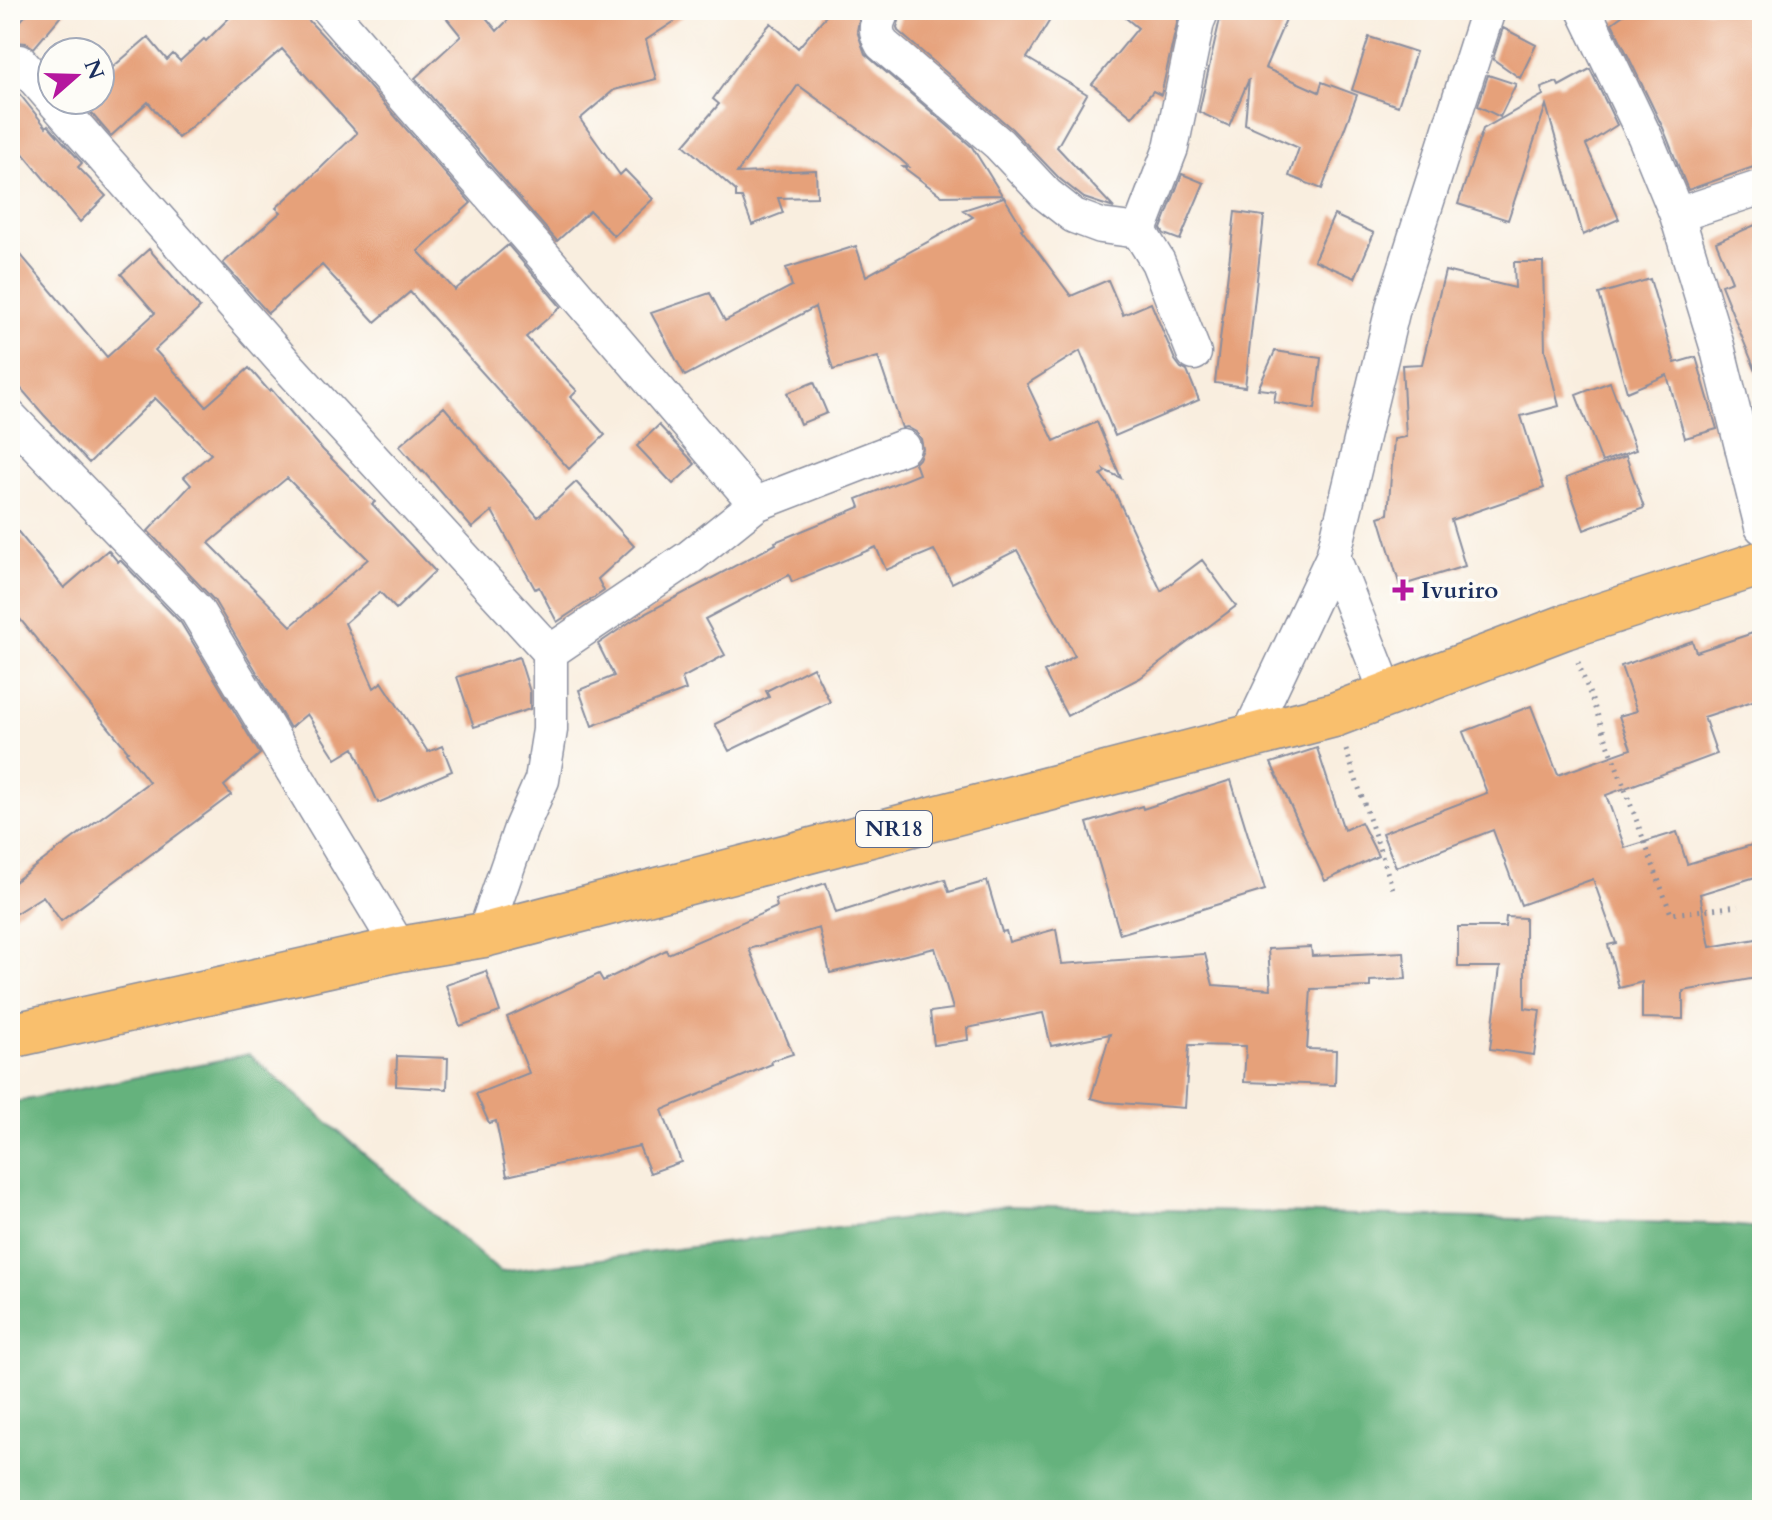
<svg xmlns="http://www.w3.org/2000/svg" width="1772" height="1520" font-family="Cardo,serif">
<rect width="100%" height="100%" fill="#fdfcf7"/>
<filter id="ink" filterUnits="userSpaceOnUse"><feTurbulence type="fractalNoise" baseFrequency=".0125" numOctaves="2"/><feDisplacementMap in="SourceGraphic" scale="16" xChannelSelector="R" yChannelSelector="G"/><feConvolveMatrix kernelMatrix="1 2 1 2 8 2 1 2 1" color-interpolation-filters="sRGB"/></filter>
<filter id="wash" filterUnits="userSpaceOnUse"><feTurbulence type="fractalNoise" baseFrequency=".006" numOctaves="4" result="noise"/><feDisplacementMap in="SourceGraphic" scale="32" xChannelSelector="R" yChannelSelector="G"/><feGaussianBlur stdDeviation="1.8" result="paint"/><feColorMatrix in="noise" values="0 0 0 0 0 0 0 0 0 0 0 0 0 0 0 0 0 1.4 0 .05"/><feComposite in="paint" operator="in"/></filter>
<g filter="url(#wash)">
<rect width="100%" height="100%" fill="#f9eedf"/>
<path fill="#65b27d" stroke="#40706e" stroke-width="2" d="M249 1054 500 1272 1006 1206 1715 1224 1762 1228V1510H10V1103Z"/>
<g id="blocks">
<path fill="#e6a17a" fill-rule="evenodd" d="M30 10H66L34 48 26 43 17 42 10 45V33Z
M237 10H299L344 58 471 203 418 251 455 290 508 245 561 307 526 337 577 391 571 397 605 435 569 469 410 292 375 322 322 265 268 313 223 263 281 212 276 208 298 188 299 189 357 133 282 49 178 138 148 102 111 136 80 100H100V78L148 37 167 60 173 54 180 61 204 39 206 41Z
M440 10H480L497 31 518 10H692L646 40 656 79 614 90 580 119 620 175 625 170 653 199 614 236 590 211 557 241 415 78 461 36Z
M831 10H861L857 31 865 54 972 147 1002 195 942 196 903 167H909L900 159 798 85 737 173 816 170 817 197 778 198 783 213 752 225 742 198H736V191L684 145 719 104 713 99 755 41 771 23 798 48Z
M903 10H1056L1027 58 1087 94 1057 147 1114 208 1084 198 1060 179 1012 129 898 31 897 27Z
M1116 10H1180L1161 95 1153 91 1132 117 1092 84 1138 28Z
M1222 10H1290L1265 68 1319 92 1322 82 1357 95 1322 189 1289 176 1299 148 1245 124 1249 79 1229 126 1199 112Z
M1630 10H1762V164L1688 190 1663 128 1612 23Z
M1503 28 1536 45 1520 78 1493 59Z
M1369 37 1416 52 1398 106 1352 90Z
M1590 69 1617 125 1586 145 1619 219 1583 235 1546 105 1508 220 1458 204 1483 129 1543 95 1541 88 1557 82 1559 86Z
M1488 75 1516 84 1500 117 1478 106Z
M10 82 46 127 48 125 82 163 78 167 106 196 80 222 10 138Z
M1182 174 1204 183 1180 240 1164 234 1161 229Z
M1004 197 1023 228 1021 229 1071 296 1108 280 1123 315 1151 303 1175 360 1181 368 1187 371 1199 400 1115 436 1080 351 1027 384 1054 441 1097 422 1121 478 1104 470 1105 472 1101 475 1116 495 1161 591 1202 560 1236 606 1140 678 1067 716 1044 672 1075 656 1017 550 952 583 934 550 886 570 876 547 792 582 789 575 705 619 725 655 682 678 686 690 592 726 579 690 614 676 598 644 633 620 776 544 775 542 860 507 857 499 919 474 915 463 919 459 923 449 921 439 916 432 907 427 902 428 878 357 833 370 815 307 685 376 651 313 710 293 725 321 792 286 786 268 856 246 866 276 973 217 963 210Z
M1235 212 1264 216 1245 387 1215 383Z
M1334 215 1374 233 1355 278 1314 260Z
M1762 222V383L1761 384 1721 285 1732 281 1716 242Z
M10 242 107 357 155 313 121 274 149 249 200 308 155 350 206 406 249 368 269 391 271 389 323 450 375 502 372 504 435 571 396 609 380 592 345 623 374 688 382 682 428 752 442 746 452 771 378 803 354 748 336 759 307 714 290 728 214 600 148 531 191 485 184 477 211 454 155 398 89 463 44 415 10 376ZM287 478 368 559 291 626 209 543Z
M1514 262H1543L1545 350 1559 406 1521 416 1544 488 1451 520 1465 566 1400 586 1379 517 1388 514 1394 439 1406 437 1402 365 1422 364 1445 271 1515 288Z
M1650 279 1675 363 1696 357 1717 429 1685 438 1667 375 1627 392 1599 294Z
M1275 351 1321 358 1315 409 1274 402 1276 391 1258 389Z
M814 382 827 413 800 424 787 393Z
M1610 382 1636 450 1602 462 1576 395Z
M444 407 538 517 576 482 634 546 598 579 604 591 557 622 539 587 535 589 492 511 472 528 423 471 422 472 399 446Z
M659 425 695 464 673 484 637 446Z
M1626 456 1644 508 1584 530 1566 478Z
M10 522 64 588 108 550 118 562 120 560 181 623 260 754 224 786 231 795 61 921 43 896 10 917V885L149 782 126 752 128 751 10 607Z
M1762 630V698L1704 717 1717 754 1606 795 1625 848 1677 832 1687 864 1762 842V875L1700 894 1710 947 1762 938V977L1683 991V1019L1642 1018V982L1619 988 1608 945 1616 943 1593 879 1521 905 1493 830 1396 867 1382 833 1487 793 1463 732 1531 706 1558 775 1631 749 1619 716 1637 711 1621 666 1692 641 1696 652Z
M519 657 530 692V709L474 727 457 677Z
M813 667 830 702 729 751 715 724 769 697 766 691Z
M1317 748 1344 830 1361 822 1378 856 1325 881 1271 763Z
M1231 780 1265 890 1120 934 1087 823 1142 806 1143 809Z
M945 879 949 892 987 881 1002 932 1006 931 1009 942 1056 929 1062 964 1205 954 1213 985 1271 989 1268 949 1311 947 1312 956 1404 952 1406 979 1370 981V987L1311 989 1307 1049 1336 1050 1335 1085 1244 1082 1246 1046 1189 1045 1185 1108 1106 1102 1091 1098 1110 1034 1051 1046 1043 1013 967 1028 968 1040 934 1045 930 1012 953 1009 935 948 830 973 819 928 749 949 793 1054 771 1061 772 1064 662 1110 681 1162 650 1173 639 1146 507 1176 496 1121 489 1123 476 1094 529 1073 507 1017 599 974 603 981 666 950 668 954 777 907 775 899 826 883 836 913Z
M1506 917 1525 918V1008L1540 1010 1534 1055 1490 1049 1500 967H1458V927H1505Z
M486 971 500 1012 460 1026 446 985Z
M397 1056 448 1058 447 1089 396 1086Z"/>
</g>
</g>
<g filter="url(#ink)">
<use href="#blocks" fill-opacity="0" stroke="#8a8e9e" stroke-width="2"/>
<g fill="none" stroke-linecap="round" stroke-linejoin="round">
<defs>
<path id="minor" d="M329 10 534 245 756 504
M883 10C876 23 874 30 882 44L999 144 1046 194 1074 216 1101 226 1139 231
M1584 10 1645 137 1677 215 1717 346 1762 527
M20 62 52 99
M53 100 284 362 550 652V730L542 780 521 828 484 935
M1677 215 1762 187
M1139 231 1171 148 1197 22 1202 10
M1139 231 1158 262 1194 353
M10 417 197 611 400 949
M1333 557 1387 693
M550 652 690 557 756 504 903 447
M1249 735 1333 557 1394 304 1488 10"/>
<path id="major" d="M10 1036 400 949 484 935 1334 715 1565 627 1762 563"/>
</defs>
<use href="#minor" stroke="#8a8e9e" stroke-width="37"/>
<use href="#major" stroke="#8a8e9e" stroke-width="47"/>
<path stroke="#8a8e9e" stroke-width="5" stroke-dasharray="2 6" stroke-linecap="butt" d="M1578 662 1671 914 1738 906
M1346 750 1393 889"/>
<use href="#minor" stroke="#fff" stroke-width="34"/>
<use href="#major" stroke="#f9bf6d" stroke-width="44"/>
</g>
</g>
<path fill="#b5179e" stroke="#fdfcf7" stroke-width="3" d="M1399 578h8v8h8v8h-8v8h-8v-8h-8v-8h8z"/>
<g text-anchor="middle" dominant-baseline="central" stroke-width="7" stroke-linejoin="round" paint-order="stroke">
<rect fill="#fdfcf7" stroke="#5f6c8c" stroke-width="2" x="856" y="811" width="76" height="36" rx="6"/>
<g font-size="22" font-weight="bold" fill="#1b2f5e">
<text x="894" y="829">NR18</text>
</g>
<g font-size="24" font-weight="bold" fill="#1b2f5e" stroke="#fdfcf7" text-anchor="start">
<text x="1421" y="590">Ivuriro</text>
</g>
</g>
<rect width="1772" height="1520" fill="none" stroke="#fdfcf7" stroke-width="40"/>
<g transform="translate(76 76) rotate(70)"><circle r="38" fill="#fdfcf7" stroke="#a3aaba" stroke-width="2"/>
<path d="M0-6L14 30L0 20L-14 30Z" fill="#b5179e"/>
<text y="-12" font-size="22" font-weight="bold" text-anchor="middle" fill="#1b2f5e">N</text>
</g>
</svg>
